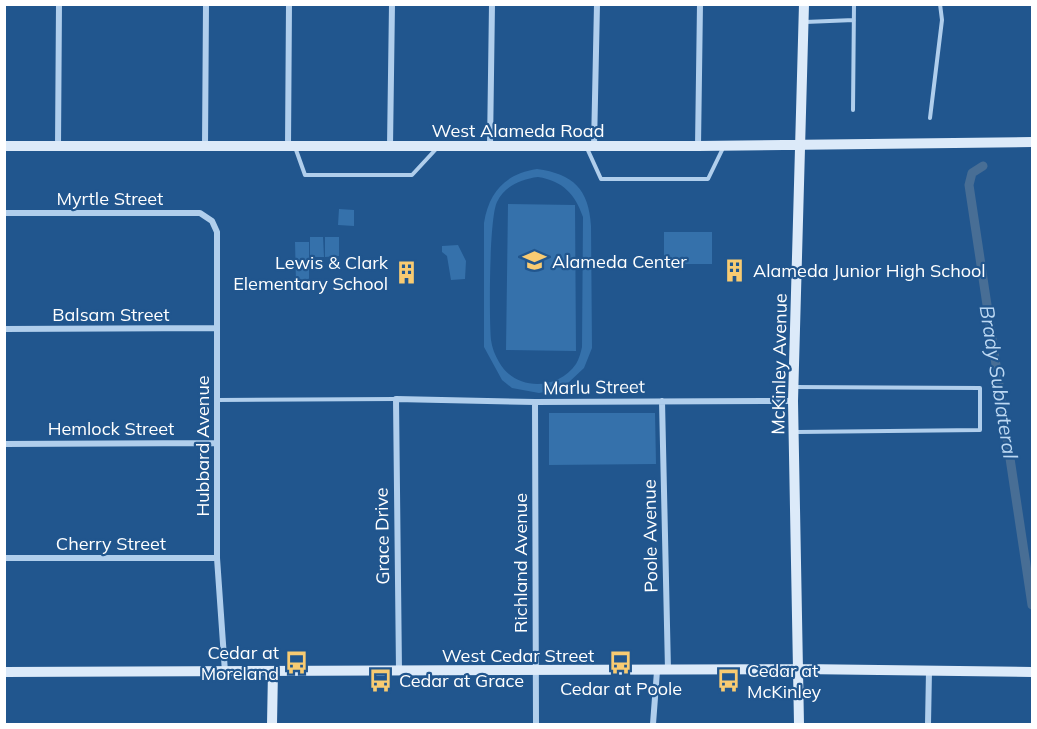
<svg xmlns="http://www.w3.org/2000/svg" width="1037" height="729" font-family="Mulish,sans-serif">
<rect width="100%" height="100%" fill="#21568e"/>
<path fill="#3571ab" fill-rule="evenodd" d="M537 169C573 174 589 189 591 226L592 348 584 368 568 383 555 390 539 393 512 388 502 380 484 347V223C489 192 505 174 537 169ZM538 177C563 181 575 194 583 217L582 347C581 352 579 359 576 364 557 391 515 391 499 362 495 355 492 348 491 340 489 319 489 218 497 202 505 186 521 179 538 177Z
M508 204 575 205 576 351 506 350Z
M339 209 354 210V226L338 225Z
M664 232H712V264H664Z
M310 237H323L324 257H310Z
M325 237H339V256L325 257Z
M295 242H309V281L296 282Z
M458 245 466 261 465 279 451 280 447 256 442 252V246Z
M549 413H655L656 464 549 465Z"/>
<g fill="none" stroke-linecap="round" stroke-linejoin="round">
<path stroke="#486e95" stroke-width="9" d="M983 166 972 173 969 185 1032 605"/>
<path stroke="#b0ceec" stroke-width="4" d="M805 22 854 20
M853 110 854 4
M930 118 942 20 940 4
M586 146 601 179H708L724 146
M295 147 305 175H412L437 148
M794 387 980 388V430L797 432
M217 400 396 399"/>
<path stroke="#b0ceec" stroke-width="6" d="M58 146 59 4
M205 146 206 4
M288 146 289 4
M390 146 392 4
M490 146 492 4
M594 146 597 4
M698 146 700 4
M4 213H200L212 221 217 232V558L225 672
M4 329 217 328
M662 401 668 670
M535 402 536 724
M4 444 217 443
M4 558H217
M399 671 396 399 535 402 793 401
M653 724 657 671
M928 724 929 671"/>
<path stroke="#dceaf9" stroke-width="10" d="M4 146H698L1032 142
M4 672 800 669 1032 672
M272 724 273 671
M799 724 793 401 804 4"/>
</g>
<defs>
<symbol id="school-bare" viewBox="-9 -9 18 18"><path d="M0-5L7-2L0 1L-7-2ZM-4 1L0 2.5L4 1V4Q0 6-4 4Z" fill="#f8cb72" stroke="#21568e" stroke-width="2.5" paint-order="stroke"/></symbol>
<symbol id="building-bare" viewBox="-9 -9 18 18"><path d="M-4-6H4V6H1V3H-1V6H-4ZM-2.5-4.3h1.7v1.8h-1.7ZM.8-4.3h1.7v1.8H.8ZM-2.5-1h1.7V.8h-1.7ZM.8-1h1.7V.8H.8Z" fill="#f8cb72" stroke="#21568e" stroke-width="2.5" paint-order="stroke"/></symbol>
<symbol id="bus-bare" viewBox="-9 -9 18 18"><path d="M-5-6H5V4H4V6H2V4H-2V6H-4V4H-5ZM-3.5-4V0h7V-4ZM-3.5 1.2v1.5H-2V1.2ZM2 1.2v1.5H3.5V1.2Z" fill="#f8cb72" stroke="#21568e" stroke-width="2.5" paint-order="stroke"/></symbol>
</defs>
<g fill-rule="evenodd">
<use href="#school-bare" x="518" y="244" width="33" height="33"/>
<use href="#building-bare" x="718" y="254" width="33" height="33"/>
<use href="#building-bare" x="390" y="256" width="33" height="33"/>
<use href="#bus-bare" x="280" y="646" width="33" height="33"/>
<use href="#bus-bare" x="604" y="646" width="33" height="33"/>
<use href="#bus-bare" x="364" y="664" width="33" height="33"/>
<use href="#bus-bare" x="712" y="664" width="33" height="33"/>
</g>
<g text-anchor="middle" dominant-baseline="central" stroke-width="4.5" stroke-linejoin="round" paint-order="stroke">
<g font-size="18" fill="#fff" stroke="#21568e">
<text x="518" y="130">West Alameda Road</text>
<text x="110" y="198">Myrtle Street</text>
<text x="111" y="314">Balsam Street</text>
<text transform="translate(779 364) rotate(-89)">McKinley Avenue</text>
<text transform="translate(594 387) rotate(-1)">Marlu Street</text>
<text x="111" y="428">Hemlock Street</text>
<text transform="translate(202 446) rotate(-90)">Hubbard Avenue</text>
<text transform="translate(382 536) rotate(-91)">Grace Drive</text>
<text transform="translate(650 536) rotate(-91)">Poole Avenue</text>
<text x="111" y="543">Cherry Street</text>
<text transform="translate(520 563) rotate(-90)">Richland Avenue</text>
<text x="518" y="655">West Cedar Street</text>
</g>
<g font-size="18" fill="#fff" stroke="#21568e" text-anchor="start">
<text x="552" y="261">Alameda Center</text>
<text x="388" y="262" text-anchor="end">Lewis &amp; Clark<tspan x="388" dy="21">Elementary School</tspan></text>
<text x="753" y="270">Alameda Junior High School</text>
<text x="279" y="652" text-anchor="end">Cedar at<tspan x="279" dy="21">Moreland</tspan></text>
<text x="747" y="670">Cedar at<tspan x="747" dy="21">McKinley</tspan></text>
<text x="399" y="680">Cedar at Grace</text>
<text x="621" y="688" text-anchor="middle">Cedar at Poole</text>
</g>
<g font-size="20" font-style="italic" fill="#bcd8f3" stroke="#21568e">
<text transform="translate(999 382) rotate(81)">Brady Sublateral</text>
</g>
</g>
<rect width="1037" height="729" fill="none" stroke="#ffffff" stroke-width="12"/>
</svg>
